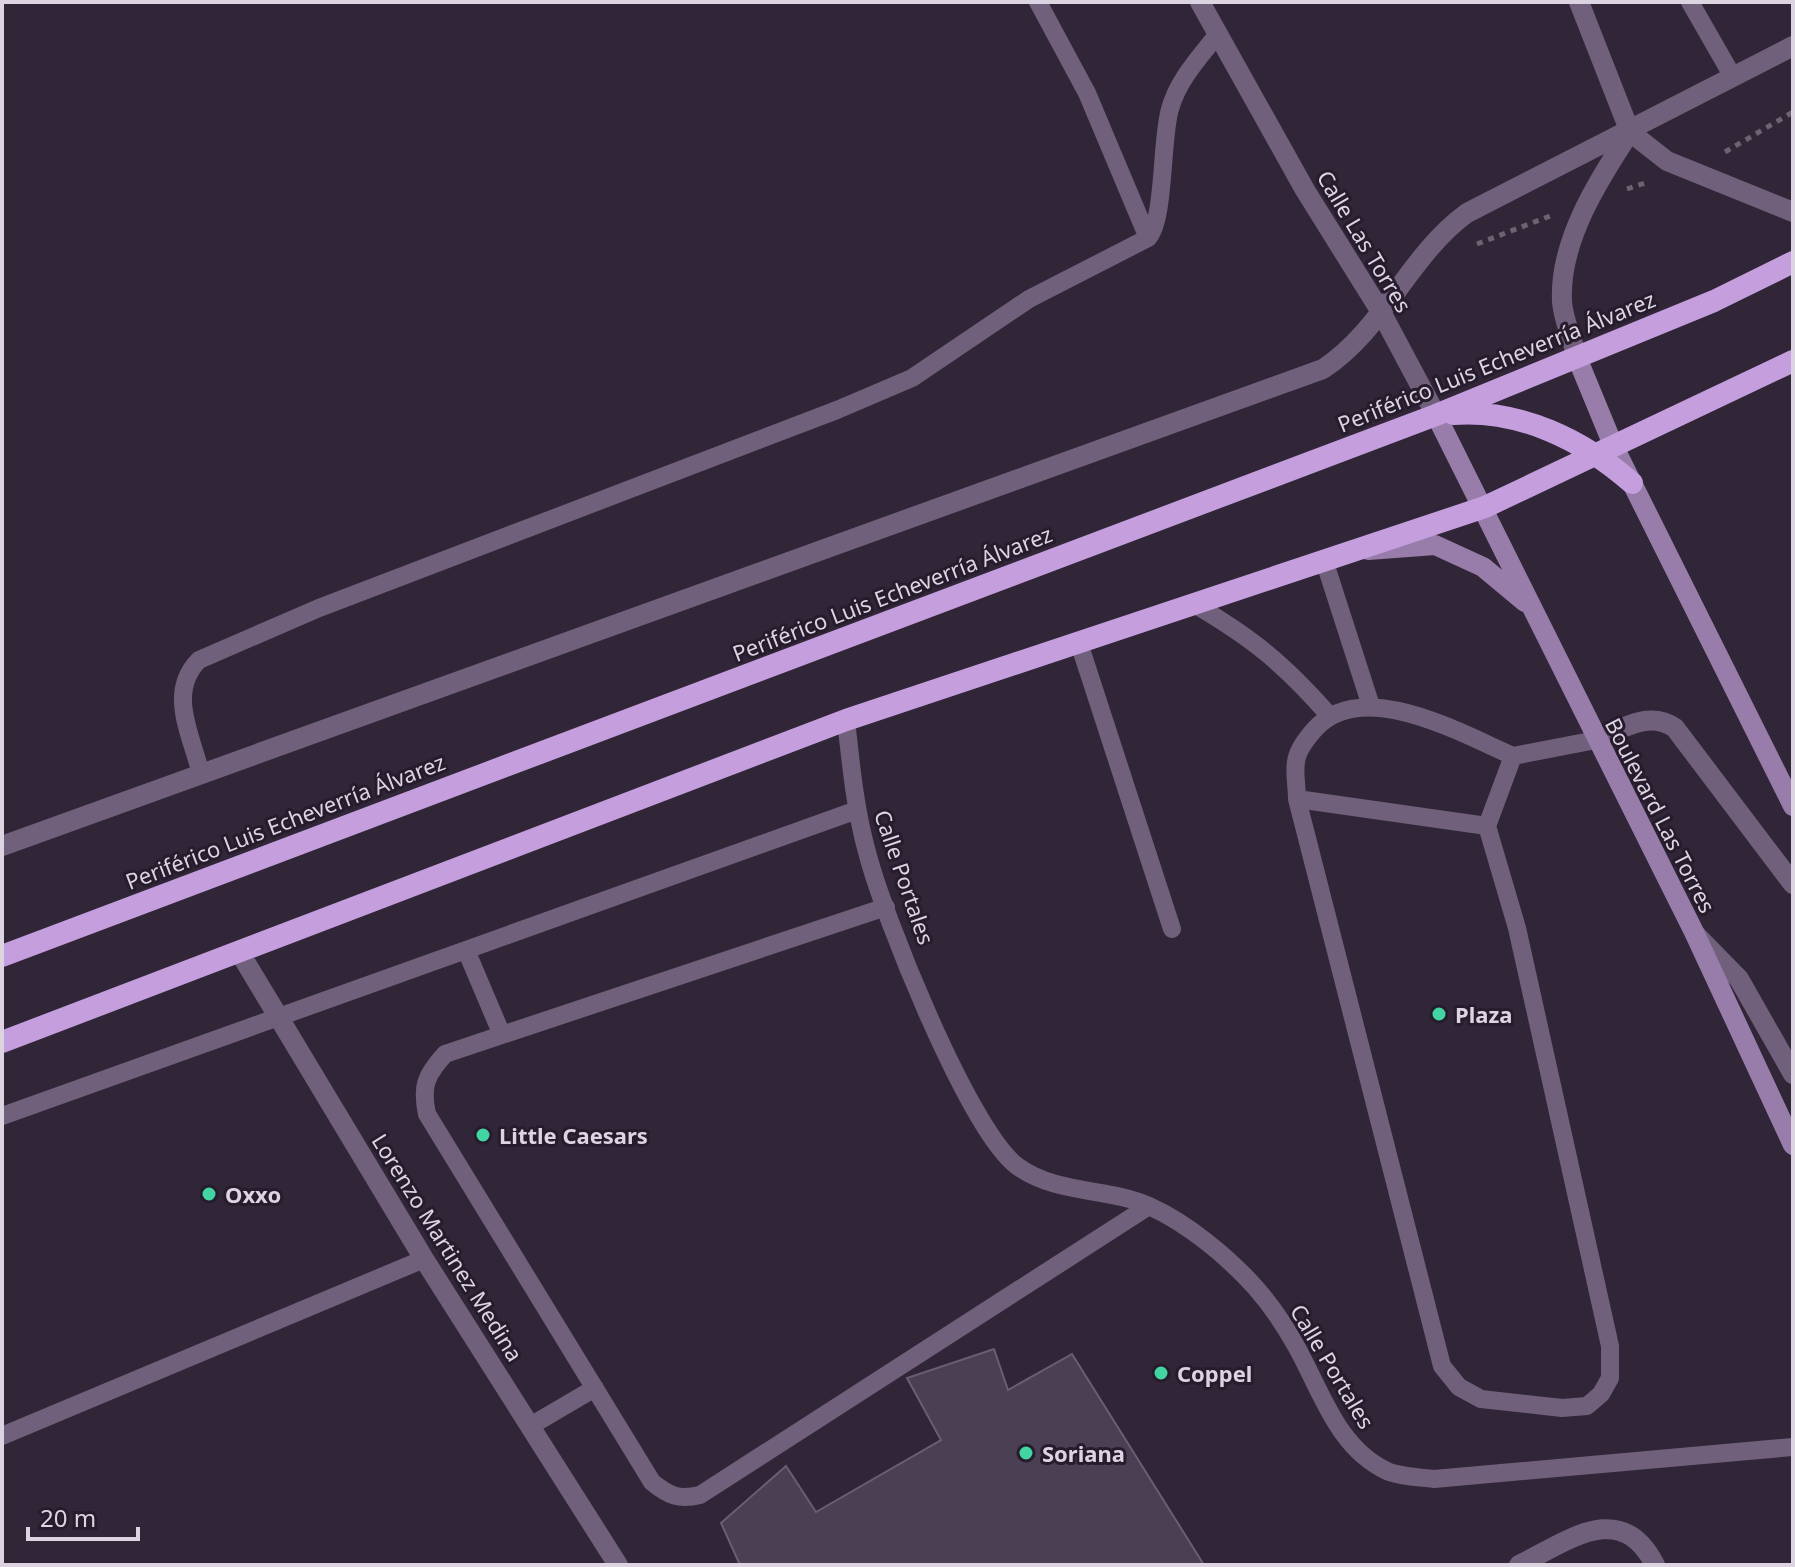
<svg xmlns="http://www.w3.org/2000/svg" width="1795" height="1567" font-family="'Noto Sans',sans-serif">
<rect width="100%" height="100%" fill="#302637"/>
<path fill="#4b4053" stroke="#6a5e72" stroke-width="2" d="M994 1349 1008 1390 1072 1354 1204 1565H740L721 1523 786 1466 816 1512 941 1440 907 1378Z"/>
<g fill="none" stroke-linecap="round" stroke-linejoin="round">
<path stroke="#6c6372" stroke-width="5" stroke-dasharray="6 6" stroke-linecap="butt" d="M1725 152 1793 112
M1627 189 1648 182
M1477 244 1550 216"/>
<path stroke="#71607c" stroke-width="18" d="M1038 2 1087 93 1148 238
M1690 2 1733 77
M1325 563 1371 706
M1194 604C1252 638 1283 663 1328 714
M1079 643 1172 929
M846 720C851 765 855 809 867 852 883 915 969 1130 1017 1166 1057 1195 1107 1187 1149 1206 1187 1223 1227 1256 1255 1287 1270 1304 1285 1326 1296 1346 1321 1390 1337 1448 1387 1471 1400 1477 1420 1477 1434 1479L1793 1447
M1513 756C1460 733 1361 676 1314 730 1307 738 1297 751 1296 762 1294 773 1297 787 1297 799L1442 1366 1459 1387 1481 1399 1562 1408 1587 1406 1601 1394 1610 1378V1346L1517 928 1487 826 1513 756 1596 740
M201 774C191 734 167 692 199 660L319 608 837 410 912 378 1029 299 1148 238C1165 220 1161 139 1170 109 1178 80 1199 58 1217 35
M1297 799 1487 826
M886 907 445 1054C426 1075 421 1086 427 1114L652 1482C669 1496 679 1500 700 1495L1149 1206
M466 950 502 1035
M2 1116 857 810
M532 1425 595 1388
M2 1436 424 1259"/>
<path stroke="#71607c" stroke-width="20" d="M1200 2 1305 190 1381 312 1436 415
M1579 2 1630 132 1667 161 1793 212
M1578 360C1573 341 1563 320 1562 301 1559 241 1599 179 1630 132
M2 846 1323 369C1384 329 1408 256 1467 213L1793 46
M240 953 424 1259 618 1565
M1519 1565C1568 1541 1621 1498 1655 1565"/>
<path stroke="#71607c" stroke-width="20" d="M1596 740C1621 729 1649 710 1675 728L1793 884
M1696 935 1739 979 1793 1074"/>
<path stroke="#987daa" stroke-width="20" d="M1578 360 1613 445 1793 806
M1436 415 1694 932 1793 1145
M1368 550 1435 545 1483 567 1525 602"/>
<path stroke="#c59ede" stroke-width="22" d="M1453 414C1520 409 1583 440 1632 483
M2 956 1436 415 1714 301 1793 262
M2 1042 846 720 1485 507 1793 361"/>
</g>
<g fill="#42d4a1" stroke="#261c2d" stroke-width="3">
<circle cx="1439" cy="1014" r="8"/>
<circle cx="483" cy="1135" r="8"/>
<circle cx="209" cy="1194" r="8"/>
<circle cx="1161" cy="1373" r="8"/>
<circle cx="1026" cy="1453" r="8"/>
</g>
<g text-anchor="middle" dominant-baseline="central" stroke-width="6" stroke-linejoin="round" paint-order="stroke">
<g font-size="22" fill="#dcd5e1" stroke="#261c2d">
<text transform="translate(1365 241) rotate(59)">Calle Las Torres</text>
<text transform="translate(1496 361) rotate(-22)">Periférico Luis Echeverría Álvarez</text>
<text transform="translate(892 593) rotate(-21)">Periférico Luis Echeverría Álvarez</text>
<text transform="translate(1661 815) rotate(63)">Boulevard Las Torres</text>
<text transform="translate(285 821) rotate(-21)">Periférico Luis Echeverría Álvarez</text>
<text transform="translate(905 877) rotate(71)">Calle Portales</text>
<text transform="translate(448 1247) rotate(58)">Lorenzo Martinez Medina</text>
<text transform="translate(1333 1366) rotate(59)">Calle Portales</text>
</g>
<g font-size="22" font-weight="bold" fill="#dcd5e1" stroke="#261c2d" text-anchor="start">
<text x="1455" y="1014">Plaza</text>
<text x="499" y="1135">Little Caesars</text>
<text x="225" y="1194">Oxxo</text>
<text x="1177" y="1373">Coppel</text>
<text x="1042" y="1453">Soriana</text>
</g>
</g>
<rect width="1795" height="1567" fill="none" stroke="#dcd5e1" stroke-width="8"/>
<path d="M28 1527v12h110v-12" fill="none" stroke="#dcd5e1" stroke-width="4"/>
<text x="40" y="1527" font-size="24" fill="#dcd5e1" stroke="#261c2d" stroke-width="6" paint-order="stroke">20 m</text>
</svg>
